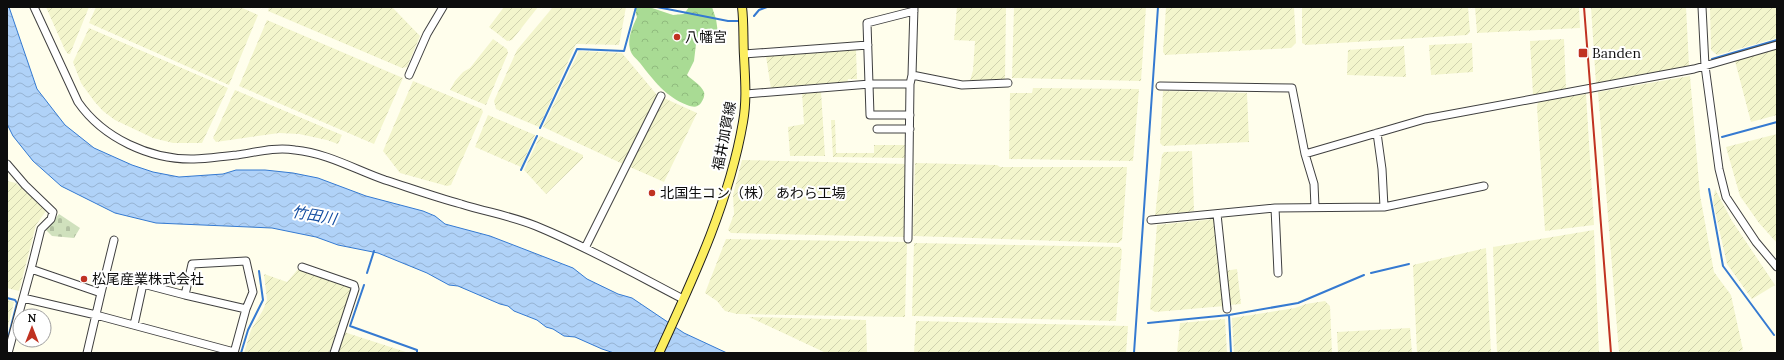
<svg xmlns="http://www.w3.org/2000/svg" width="1784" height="360" font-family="Lora,'Noto Sans JP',serif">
<defs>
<pattern id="farmland-furrows" width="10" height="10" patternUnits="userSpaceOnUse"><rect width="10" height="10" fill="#f3f5cc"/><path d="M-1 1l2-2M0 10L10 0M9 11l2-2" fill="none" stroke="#cfd1ae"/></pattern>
<pattern id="forest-crowns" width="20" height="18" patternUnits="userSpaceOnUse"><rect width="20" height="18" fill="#a9db94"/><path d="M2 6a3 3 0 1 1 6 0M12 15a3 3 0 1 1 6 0" fill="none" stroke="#90bb7e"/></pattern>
<pattern id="cemetery-stones" width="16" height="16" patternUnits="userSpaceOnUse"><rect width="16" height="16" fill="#d0e1bd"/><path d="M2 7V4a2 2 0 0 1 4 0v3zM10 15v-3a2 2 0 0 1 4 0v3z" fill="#b1c0a1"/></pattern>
<pattern id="water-waves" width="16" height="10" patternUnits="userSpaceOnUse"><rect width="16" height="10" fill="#b0d2f8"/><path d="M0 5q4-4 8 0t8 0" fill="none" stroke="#96b3d3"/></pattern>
</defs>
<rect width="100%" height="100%" fill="#fffeec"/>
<path fill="url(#farmland-furrows)" d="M46 7H89L70 54H68L65 50Z
M96 7H240L258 15 229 85 89 23Z
M269 7H392L420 36 407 67 402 68 268 11Z
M504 7H538L512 40 507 41 489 27Z
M553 7H626L619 45 576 44 539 127 496 109 494 101 517 50Z
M957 7H1006L1005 79 970 81 973 70 975 41 954 40Z
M1014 7H1146L1141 81 1012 78Z
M1166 7H1294L1296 43 1291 48 1165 55 1163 52Z
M1302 7H1468L1470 32 1467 35 1306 45 1302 43Z
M1475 7H1579L1580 28 1477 33Z
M1591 7H1686L1689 66 1596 84Z
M1710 7H1777V38L1717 55 1711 50Z
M267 20 403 78 374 144 239 86Z
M89 28 228 88 202 143H173L153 138 115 120 103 111 94 101 81 83 73 62Z
M493 39 507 49 508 53 486 105 450 90 455 81 463 72 470 68Z
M1564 39 1566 89 1533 95 1530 41Z
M1472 43 1473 72 1431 75 1429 45Z
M1404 46 1406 77 1347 75 1348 50Z
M1777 49V115L1751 122 1735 61Z
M856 50 857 79H848L847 85 771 89 766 56Z
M579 51 622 53 657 95 623 164 543 127Z
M1690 76 1700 195 1714 272 1731 295 1743 350 1732 353H1619L1598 92Z
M413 81 482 109 483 112 451 185 447 186 400 173 383 151Z
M1033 88 1139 89 1133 161 1009 159 1010 93H1032Z
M235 90 342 135 338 144 327 140 299 134 279 133 216 142 213 138Z
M821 91 825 156H790L788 127 804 124 802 92Z
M1163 91 1247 93 1249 142 1163 146 1160 143Z
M1586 94 1594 225 1545 231 1537 107 1538 102Z
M664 98 697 113 664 182 630 167Z
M488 115 535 135 521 167 475 147Z
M831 120H835L836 153H874V145H906V158L833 157Z
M1777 134V243L1759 223 1740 196 1726 147Z
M540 136 583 155V158L546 194 524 170Z
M1192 151 1194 211 1155 216 1162 155 1164 152Z
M742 160 908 164 905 237 731 233 728 230 734 214 733 195Z
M915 163 997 165 1000 167H1127L1122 240 1118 243 913 236Z
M7 181 16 183 46 211 36 225 19 291 7 288Z
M1715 189 1732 221 1775 285 1752 299 1727 264 1713 202Z
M1215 219 1225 306 1155 312 1150 309 1157 225Z
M1594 230 1599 353H1497L1493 247Z
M726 239 907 242 905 317 737 314 725 311 717 301 705 293Z
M914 243 1120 247 1122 250 1116 321 912 316Z
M1486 248 1491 353H1417L1413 265Z
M299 268 352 286 329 353H244L251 330 263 310 267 300 264 274 287 282Z
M1237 269 1241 304 1229 305 1225 271Z
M7 300 14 302 7 330Z
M1325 301 1330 306 1332 353H1234L1232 318 1295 308 1306 304Z
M749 317 866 320 867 353H826Z
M1225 319 1227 353H1177L1180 323Z
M916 321 1128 326 1126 353H914Z
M1410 328 1412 353H1338L1337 332Z
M344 332 409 353H337Z"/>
<path fill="url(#forest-crowns)" d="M636 7H649L673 15 684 14 689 7H712L716 19 718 33 714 38 701 40 696 44 694 61 687 75C692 80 701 85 704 92 705 96 703 100 701 103 697 108 693 107 687 105 665 96 655 82 640 63 636 58 631 55 630 49 627 38 633 26 637 17L636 14Z"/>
<path fill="url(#cemetery-stones)" d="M59 214 80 228 74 238 52 236 46 230Z"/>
<path fill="url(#water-waves)" stroke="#357ad1" d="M7 7H9L37 89 65 125 94 148 132 165 153 172 179 177 223 174 236 170H265L293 173 318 178 366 196 423 211 435 216 445 224 490 236 573 268 587 279 618 294 632 298 684 333 727 353H614L602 349 575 337 564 336 553 329 546 327 537 320 514 311 508 306 500 304 458 286 449 285 427 273 378 253 338 245 316 237 272 228 156 223 115 213 61 186 33 161 13 136 7 124Z"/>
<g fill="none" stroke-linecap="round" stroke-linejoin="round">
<path stroke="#357ad1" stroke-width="2" d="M657 7 728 21H742
M754 16 759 10 767 7
M1712 59 1777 40
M540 128 577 49 624 51 636 7
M1722 137 1777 122
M521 170 537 136
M1709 189 1723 266 1774 335
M367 273 374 251
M1371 273 1409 264
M364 285 350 326 417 350V353
M7 298 15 300 17 303 7 342
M1229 315 1231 353
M1148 323 1229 315 1298 303 1364 275
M241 353 248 330 263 300 259 271
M1134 353 1158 7"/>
<defs>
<path id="minor" d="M34 7 78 102C103 138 150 160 194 159 208 159 223 156 237 155 257 152 275 147 295 150 327 153 356 170 385 180 410 188 435 197 461 204 486 212 512 216 536 226 587 247 635 274 683 299
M1702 7 1705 66 1719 169 1726 197 1756 242 1777 267
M744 54 868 45
M409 75 427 34 443 7
M912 75 962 85 1008 83
M1160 86 1292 88 1305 154 1314 184 1315 207
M746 94 870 84H910
M910 115H870L867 23 914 11
M877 129H910
M1377 133 1382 169 1384 207
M1305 154 1425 119 1694 69 1777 45
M7 164 25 185 53 212 51 219 41 229 31 269 101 293 87 353
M1275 208 1278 273
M1217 214 1227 309
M1151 220 1275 208 1384 207 1484 186
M908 239 910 84 912 75 914 7
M585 248 661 96
M302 267 354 285 355 289 334 353
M101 293 114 240
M23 298 96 315 234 352
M134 325 143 284 185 295
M8 353 31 269
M234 353 246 309 253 292 246 261 192 264 185 295 246 309"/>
<path id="major" d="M659 353C693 279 729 203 743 122 747 100 745 78 744 56 743 39 744 23 742 7"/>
</defs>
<use href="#minor" stroke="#404040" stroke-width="9"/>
<use href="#major" stroke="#1e1e1e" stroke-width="10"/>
<use href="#minor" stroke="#fff" stroke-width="7"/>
<use href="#major" stroke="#fcee5f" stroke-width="8"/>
<path stroke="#c03221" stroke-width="2" d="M1584 7 1611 353"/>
</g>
<g fill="#c03221" stroke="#fff" stroke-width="1.5">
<circle cx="677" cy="37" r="4"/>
<rect x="1578" y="48" width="10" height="10" rx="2"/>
<circle cx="652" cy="193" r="4"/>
<circle cx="84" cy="279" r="4"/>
</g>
<g text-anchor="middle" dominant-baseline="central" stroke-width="4" stroke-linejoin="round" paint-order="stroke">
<g font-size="14" fill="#0d0d0d" stroke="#fff" text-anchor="start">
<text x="685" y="37">八幡宮</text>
<text x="1592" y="53">Banden</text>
<text x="660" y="193">北国生コン（株） あわら工場</text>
<text x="92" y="279">松尾産業株式会社</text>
</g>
<g font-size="14" fill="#0d0d0d" stroke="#fff">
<text transform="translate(724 136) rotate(-79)">福井加賀線</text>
</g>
<g font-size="15" font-style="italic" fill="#134da1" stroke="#fff">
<text transform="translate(314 215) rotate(10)">竹田川</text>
</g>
</g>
<rect width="1784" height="360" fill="none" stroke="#0d0d0d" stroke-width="16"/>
<g transform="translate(32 328)"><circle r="19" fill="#ffffff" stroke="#9e9e9e"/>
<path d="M0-3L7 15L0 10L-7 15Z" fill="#c03221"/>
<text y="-6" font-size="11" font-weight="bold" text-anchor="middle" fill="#0d0d0d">N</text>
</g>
</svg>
